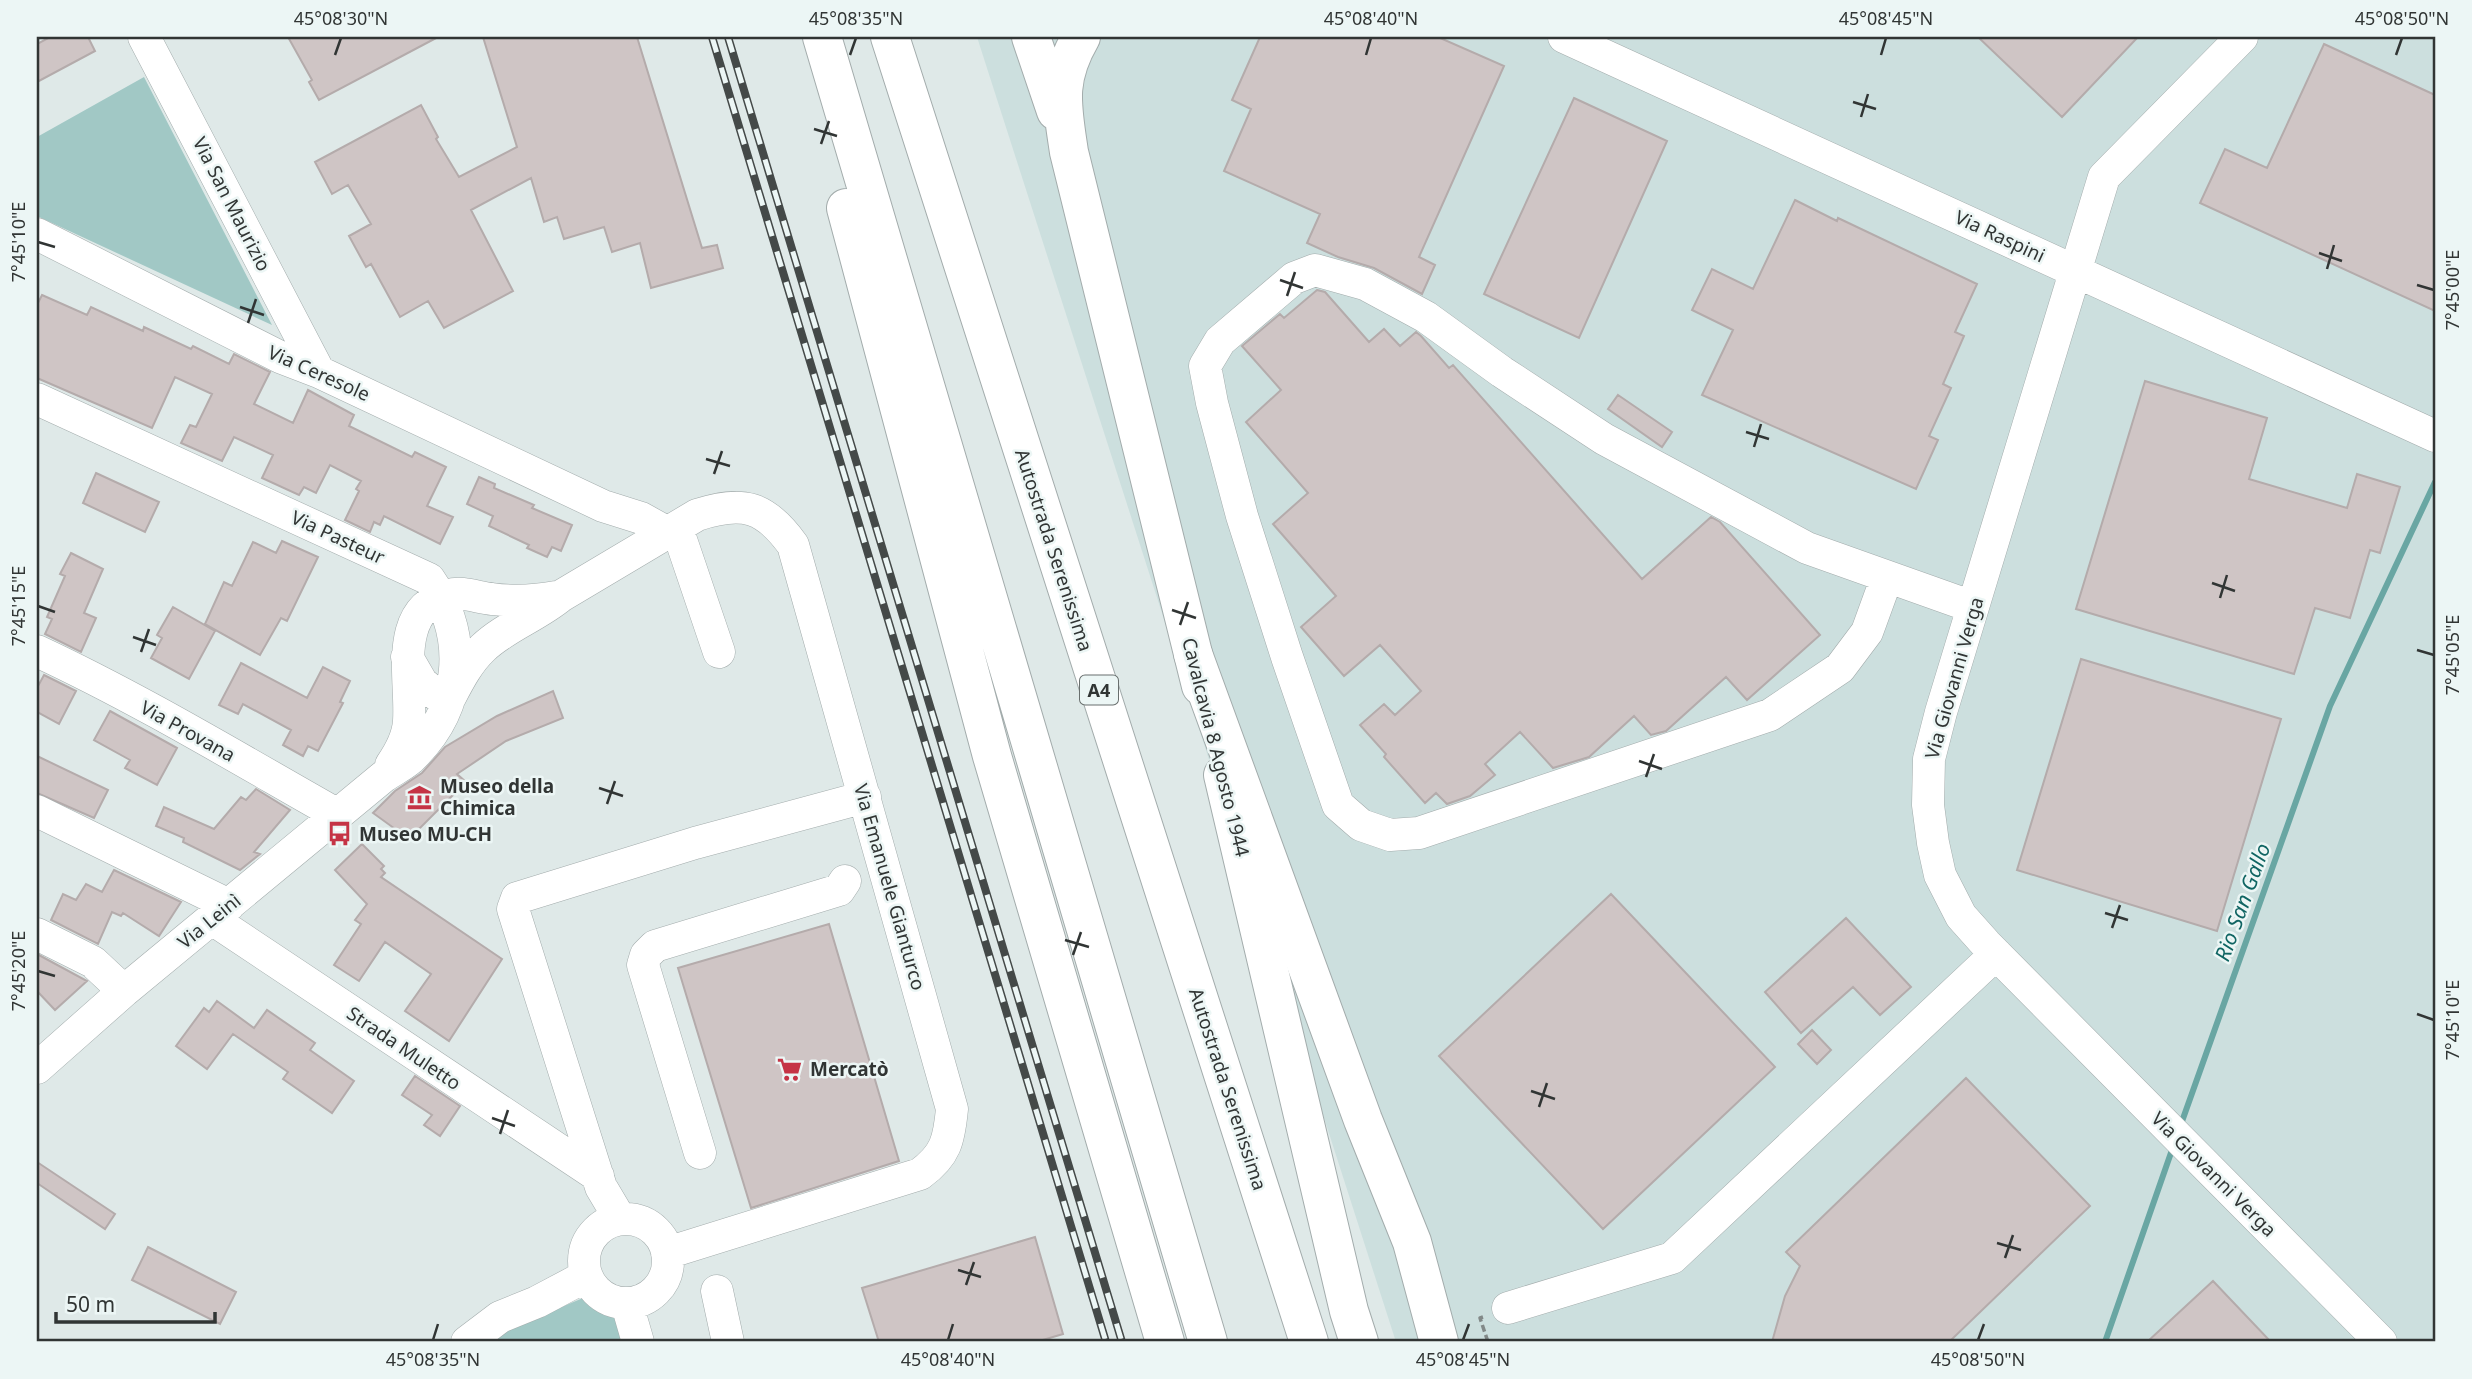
<svg xmlns="http://www.w3.org/2000/svg" width="2472" height="1379" font-family="'Noto Sans',sans-serif">
<rect width="100%" height="100%" fill="#dfe9e8"/>
<path fill="#ccdfde" d="M977 37H2435V1342H1396Z"/>
<path fill="#a1c8c5" d="M144 77 272 325 37 216V137Z
M583 1298 617 1318 624 1342H488L502 1332Z"/>
<g fill="none" stroke-linecap="round" stroke-linejoin="round">
<path stroke="#69a6a3" stroke-width="6" d="M2180 1127 2330 706 2435 482
M2105 1342 2173 1147"/>
</g>
<path fill="#cfc5c5" stroke="#b4abab" stroke-width="2" d="M50 37H88L95 51 37 82V44Z
M288 37H438L319 100 309 82 312 80Z
M483 37H637L702 248 717 245 723 268 651 288 640 243 612 252 604 227 564 239 557 217 544 222 531 178 471 210 513 291 444 328 428 301 400 317 371 264 366 267 349 236 371 224 348 185 332 194 315 162 421 105 438 137 436 139 459 177 517 147Z
M1260 37H1438L1504 66 1419 257 1435 265 1422 294 1374 268 1338 257 1307 243 1320 214 1224 171 1251 109 1232 100Z
M1978 37H2138L2062 117Z
M2324 44 2435 95V311L2200 203 2225 149 2267 168Z
M1574 98 1667 141 1579 338 1484 294Z
M1795 200 1837 221 1838 218 1977 284 1955 332 1964 336 1943 384 1951 388 1929 436 1938 440 1916 489 1702 395 1733 330 1692 310 1712 269 1753 289Z
M1317 290 1325 292 1369 342 1384 329 1400 346 1416 332 1421 336 1449 368 1453 365 1642 579 1711 517 1720 522 1820 635 1747 700 1726 677 1666 731 1651 735 1634 716 1589 757 1553 768 1520 732 1485 764 1495 775 1470 796 1447 804 1436 793 1425 803 1384 757 1386 754 1360 725 1384 704 1395 715 1421 691 1380 645 1344 676 1301 627 1336 596 1273 524 1308 493 1246 422 1281 390 1242 346 1280 314 1284 318Z
M42 295 87 315 91 307 143 331 144 327 191 349 193 346 229 364 234 354 270 372 254 404 293 423 308 390 354 415 349 426 412 457 415 452 446 467 427 506 453 517 440 544 384 516 380 525 374 522 370 532 345 520 359 491 356 489 361 481 330 465 316 493 304 487 299 495 262 478 273 455 234 437 222 461 181 443 190 425 196 427 212 394 175 377 152 428 37 378V305Z
M2145 381 2267 418 2249 479 2347 508 2357 474 2400 487 2380 553 2370 550 2350 618 2315 608 2294 674 2076 609Z
M1618 395 1672 432 1662 447 1608 409Z
M96 473 159 502 145 532 83 503Z
M479 477 495 484 494 488 534 505 532 508 572 525 561 551 552 547 547 557 527 548 529 545 489 526 493 516 467 504Z
M282 541 318 557 287 621 281 618 260 655 205 624 224 582 232 586 253 542 276 553Z
M71 553 103 569 84 613 96 618 81 652 45 634 52 619 47 617 65 576 60 574Z
M173 607 215 631 189 679 151 658 162 638 157 635Z
M2081 659 2281 719 2217 931 2017 870Z
M241 663 307 698 323 667 350 681 340 702 343 703 318 751 308 746 303 756 283 745 291 730 243 704 238 714 219 705Z
M44 675 76 691 59 724 37 712V688Z
M553 691 563 718 506 741 457 774 466 782 409 839 373 813 395 791 422 773 445 747 497 716Z
M110 711 177 748 157 785 125 768 130 760 94 740Z
M37 756 108 790 94 818 37 793Z
M256 789 290 810 254 852 260 854 240 870 183 842 184 838 156 826 164 807 214 829 241 797 246 800Z
M362 844 384 866 381 869 385 873 381 877 502 959 449 1041 405 1011 431 974 385 942 359 981 334 965 361 924 355 920 367 904 335 870Z
M114 870 181 902 159 936 123 913 121 916 112 912 98 944 51 920 63 894 76 900 86 884 102 892Z
M1611 894 1775 1067 1603 1229 1439 1056Z
M1846 918 1911 987 1880 1015 1853 987 1801 1033 1765 992Z
M829 924 899 1161 751 1208 678 968Z
M37 954 87 981 55 1010 37 991Z
M217 1001 254 1028 267 1010 315 1043 310 1050 354 1081 332 1113 283 1079 288 1072 233 1034 207 1069 176 1046 204 1008 209 1012Z
M1812 1030 1831 1050 1817 1064 1798 1044Z
M415 1076 460 1106 440 1136 424 1125 432 1115 402 1095Z
M1966 1078 2090 1206 1949 1342H1772L1785 1296 1800 1266 1786 1252Z
M37 1162 115 1214 105 1229 37 1183Z
M1035 1237 1063 1334 1036 1342H879L862 1288Z
M148 1247 236 1292 220 1324 132 1280Z
M2213 1281 2271 1342H2147Z"/>
<g fill="none" stroke-linecap="round" stroke-linejoin="round">
<defs>
<path id="minor" d="M144 37 319 372
M1564 37 2435 436
M2242 37 2104 177 1941 712 1929 759 1928 805 1933 843 1940 875 1961 916 1986 944 2381 1342
M37 234 280 357 319 372 603 506 641 518 668 533
M37 399 429 579C470 638 463 709 410 759 402 766 391 771 383 777L124 991 37 1068
M677 528 719 652
M1887 577 1867 632 1840 668 1770 715 1419 833 1390 835 1361 825 1338 805 1287 657 1242 516 1212 403 1205 366 1220 341 1294 278 1315 270 1365 284 1426 317 1502 372 1604 439 1807 548 1973 607
M37 651C140 699 239 759 338 815
M407 657 422 683 447 703C457 684 467 663 483 648 505 627 537 616 561 596L697 515C743 500 765 506 793 545L952 1109C949 1140 946 1155 920 1174L667 1253
M391 765C400 752 408 738 409 721 412 680 392 608 449 595 462 591 479 598 492 599 514 602 534 601 556 597
M37 811 229 905
M212 919 598 1176
M37 934 93 962 124 991
M700 1153 643 965 646 955 655 946 839 890 845 881
M584 1261a42 42 0 1 1 84 0a42 42 0 1 1-84 0Z
M620 1219 601 1187 513 909 517 898 695 843 865 797
M717 1291 728 1342
M627 1304 638 1342
M1508 1308 1672 1258 1996 954
M467 1342 500 1317 537 1302 586 1276"/>
<path id="major" d="M1031 37 1056 111
M1081 37C1056 80 1062 105 1069 152L1201 686
M1223 775 1349 1311 1359 1342"/>
<path id="highway" d="M822 37 1208 1342
M890 37 1309 1342
M846 208 992 756 1165 1342
M1193 654 1363 1120 1412 1242 1439 1342"/>
</defs>
<use href="#minor" stroke="#a3acac" stroke-width="33"/>
<use href="#major" stroke="#a3acac" stroke-width="40"/>
<use href="#highway" stroke="#a3acac" stroke-width="40"/>
<path stroke="#828988" stroke-width="3.5" stroke-dasharray="7 3.5" stroke-linecap="butt" d="M1483 1317 1480 1318 1488 1342"/>
<use href="#minor" stroke="#fff" stroke-width="32"/>
<use href="#major" stroke="#fff" stroke-width="38"/>
<use href="#highway" stroke="#fff" stroke-width="38"/>
<defs>
<path id="rail" d="M712 37 1106 1342
M728 37 1122 1342"/>
</defs>
<use href="#rail" stroke="#444948" stroke-width="8"/>
<use href="#rail" stroke="#ecf6f5" stroke-width="5" stroke-dasharray="16" stroke-linecap="butt"/>
</g>
<path fill="none" stroke="#313534" stroke-width="2.5" d="M335 55 341 38M850 55 856 38M1366 55 1371 38M1881 55 1886 38M2396 55 2402 38M1853 102 1876 109M1861 117 1868 94M814 129 837 136M821 144 829 121M38 242 55 247M2319 253 2342 261M2327 269 2334 245M1280 280 1303 288M2417 285 2434 290M1287 296 1295 272M240 307 264 315M248 323 256 299M1746 432 1769 439M1754 447 1761 424M706 459 730 466M714 474 722 451M2212 583 2235 591M2220 598 2227 575M38 606 55 612M1172 610 1196 618M1180 625 1188 602M133 637 156 645M2417 650 2434 655M141 652 149 629M1639 761 1662 769M1646 777 1654 754M599 788 623 796M607 804 615 781M2105 913 2128 920M2112 928 2120 905M1065 940 1089 947M1073 955 1081 932M38 971 55 976M2417 1014 2434 1020M1531 1091 1555 1099M1539 1107 1547 1083M492 1118 515 1126M500 1134 508 1110M1997 1243 2021 1250M2005 1258 2013 1235M958 1270 981 1277M966 1285 974 1262M433 1340 438 1324M948 1340 953 1324M1463 1340 1469 1324M1978 1340 1984 1324"/>
<defs>
<symbol id="museum-bare" viewBox="-9 -9 18 18"><path d="M0-6L6-3V-2H-6V-3ZM-5-1h2V3h-2ZM-1-1h2V3h-2ZM3-1h2V3H3ZM-6 4H6V6H-6Z" fill="#c53446" stroke="#ecf6f5" stroke-width="2.5" paint-order="stroke"/></symbol>
<symbol id="bus-bare" viewBox="-9 -9 18 18"><path d="M-5-6H5V4H4V6H2V4H-2V6H-4V4H-5ZM-3.5-4V0h7V-4ZM-3.5 1.2v1.5H-2V1.2ZM2 1.2v1.5H3.5V1.2Z" fill="#c53446" stroke="#ecf6f5" stroke-width="2.5" paint-order="stroke"/></symbol>
<symbol id="supermarket-bare" viewBox="-9 -9 18 18"><path d="M-6-5.5h2.5l.6 2H6L4.5 2H-2.5L-4.4-4H-6ZM-1.5 3.2a1.3 1.3 0 1 0 .1 0ZM3 3.2a1.3 1.3 0 1 0 .1 0Z" fill="#c53446" stroke="#ecf6f5" stroke-width="2.5" paint-order="stroke"/></symbol>
</defs>
<g fill-rule="evenodd">
<use href="#museum-bare" x="402" y="780" width="35" height="35"/>
<use href="#bus-bare" x="322" y="816" width="35" height="35"/>
<use href="#supermarket-bare" x="772" y="1052" width="35" height="35"/>
</g>
<g text-anchor="middle" dominant-baseline="central" stroke-width="5" stroke-linejoin="round" paint-order="stroke">
<rect fill="#ecf6f5" stroke="#696f6e" stroke-width="2" x="1080" y="675.5" width="38" height="29" rx="5"/>
<g font-size="18" font-weight="bold" fill="#313534">
<text x="1099" y="690">A4</text>
</g>
<g font-size="19" fill="#313534" stroke="#ecf6f5">
<text transform="translate(232 204) rotate(63)">Via San Maurizio</text>
<text transform="translate(2000 236) rotate(25)">Via Raspini</text>
<text transform="translate(319 373) rotate(24)">Via Ceresole</text>
<text transform="translate(338 537) rotate(25)">Via Pasteur</text>
<text transform="translate(1054 550) rotate(72)">Autostrada Serenissima</text>
<text transform="translate(1954 678) rotate(-74)">Via Giovanni Verga</text>
<text transform="translate(188 731) rotate(29)">Via Provana</text>
<text transform="translate(1216 747) rotate(76)">Cavalcavia 8 Agosto 1944</text>
<text transform="translate(890 887) rotate(74)">Via Emanuele Gianturco</text>
<text transform="translate(209 921) rotate(-39)">Via Leinì</text>
<text transform="translate(404 1048) rotate(34)">Strada Muletto</text>
<text transform="translate(1228 1089) rotate(72)">Autostrada Serenissima</text>
<text transform="translate(2214 1174) rotate(45)">Via Giovanni Verga</text>
</g>
<g font-size="19" font-weight="bold" fill="#313534" stroke="#ecf6f5" text-anchor="start">
<text x="440" y="786">Museo della<tspan x="440" dy="22">Chimica</tspan></text>
<text x="359" y="834">Museo MU-CH</text>
<text x="810" y="1069">Mercatò</text>
</g>
<g font-size="21" font-style="italic" fill="#106563" stroke="#ecf6f5">
<text transform="translate(2242 902) rotate(-70)">Rio San Gallo</text>
</g>
</g>
<rect width="2472" height="1379" fill="none" stroke="#ecf6f5" stroke-width="77"/>
<path d="M56 1312v10h159v-10" fill="none" stroke="#313534" stroke-width="3.5"/>
<text x="66" y="1312" font-size="21" fill="#313534" stroke="#ecf6f5" stroke-width="5" paint-order="stroke">50 m</text>
<rect x="38" y="38" width="2396" height="1302" fill="none" stroke="#313534" stroke-width="2.5"/>
<g font-size="18" text-anchor="middle" fill="#313534">
<text x="341" y="25">45°08'30"N</text>
<text x="856" y="25">45°08'35"N</text>
<text x="1371" y="25">45°08'40"N</text>
<text x="1886" y="25">45°08'45"N</text>
<text x="2402" y="25">45°08'50"N</text>
<text transform="translate(19 242) rotate(-90)" y="6">7°45'10"E</text>
<text transform="translate(2453 290) rotate(-90)" y="6">7°45'00"E</text>
<text transform="translate(19 606) rotate(-90)" y="6">7°45'15"E</text>
<text transform="translate(2453 655) rotate(-90)" y="6">7°45'05"E</text>
<text transform="translate(19 971) rotate(-90)" y="6">7°45'20"E</text>
<text transform="translate(2453 1020) rotate(-90)" y="6">7°45'10"E</text>
<text x="433" y="1366">45°08'35"N</text>
<text x="948" y="1366">45°08'40"N</text>
<text x="1463" y="1366">45°08'45"N</text>
<text x="1978" y="1366">45°08'50"N</text>
</g>
</svg>
